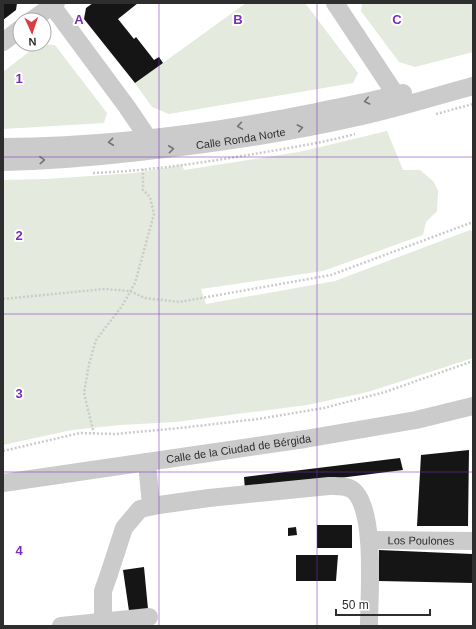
<svg xmlns="http://www.w3.org/2000/svg" width="476" height="629" font-family="Arial,sans-serif">
<rect width="100%" height="100%" fill="#fff"/>
<path fill="#e4eadd" d="M246 3H305L358 73 353 83 169 114 152 107 135 83Z
M362 3H473V52L415 67 399 62 361 11Z
M39 44 55 45 107 113 104 123 3 129V72Z
M387 131 403 170H420L434 182 438 191 437 211 426 222 423 235 323 271 201 289 206 304 335 281 470 230 473 232V358L368 392 307 405 176 422 120 425 72 430 3 445V180L47 179 134 173 182 165 184 170 299 152Z"/>
<path fill="#151515" d="M3 3H17L16 10 3 20Z
M93 3H138L118 19 134 39 136 37 154 60 159 57 163 63 135 83 84 19 86 8Z
M469 450 468 526H417L421 455Z
M400 458 403 470 245 490 244 477Z
M317 525H352V548H317Z
M296 527 297 535 288 536V528Z
M379 550 472 554 473 583 379 581Z
M296 555H338L336 581H296Z
M144 567 148 609 129 611 123 570Z"/>
<g fill="none" stroke-linecap="round" stroke-linejoin="round">
<path stroke="#cbcbcb" stroke-width="2.5" stroke-dasharray="2 2" stroke-linecap="butt" d="M436 114 473 104
M93 173C147 171 201 163 254 154 288 148 322 143 355 134
M3 299 104 289 130 291 145 298 179 302 331 275 473 222
M94 434 84 393 89 364 96 340 122 306 135 283 154 214 150 197 143 190V169
M3 451 80 433 115 434 180 428 258 419 324 408 385 392 473 361"/>
<g stroke="#cbcbcb" stroke-width="18">
<path d="M50 3 127 107 148 138"/>
<path d="M335 3 396 95"/>
<path d="M32 20 56 3"/>
<path d="M3 42 20 29"/>
<path d="M3 147C109 146 213 133 316 112 345 106 374 101 403 93"/>
<path id="s1" d="M3 162C48 161 94 157 139 152 214 144 288 133 362 116 399 108 436 96 473 86"/>
<path d="M147 462 151 506"/>
<path id="s2" d="M3 483 305 439 416 420 473 406"/>
<path id="s3" d="M369 540 473 541"/>
<path d="M103 622V591L109 574 124 528 140 509 159 505 209 498 329 486C337 486 349 485 355 492 376 515 369 595 369 626"/>
<path d="M61 626 149 617"/>
</g>
</g>
<defs><path id="oneway-chevron" d="M-2-3.5L2.5 0L-2 3.5" fill="none" stroke-width="1.6" stroke-linecap="round" stroke-linejoin="round"/></defs>
<g stroke="#757575">
<use href="#oneway-chevron" transform="translate(367 101) rotate(167)"/>
<use href="#oneway-chevron" transform="translate(240 126) rotate(171)"/>
<use href="#oneway-chevron" transform="translate(300 128) rotate(-11)"/>
<use href="#oneway-chevron" transform="translate(111 142) rotate(174)"/>
<use href="#oneway-chevron" transform="translate(171 149) rotate(-6)"/>
<use href="#oneway-chevron" transform="translate(42 160) rotate(-3)"/>
</g>
<path fill="none" stroke="#7b2cbf" stroke-width="1" stroke-opacity="0.55" d="M159 3V626M317 3V626M3 157H473M3 314H473M3 472H473"/>
<g text-anchor="middle" dominant-baseline="central" stroke-width="4" stroke-linejoin="round" paint-order="stroke">
<g font-size="11" fill="#2e2e2e" stroke="#fff">
<text stroke="none"><textPath href="#s1" startOffset="239">Calle Ronda Norte</textPath></text>
<text stroke="none"><textPath href="#s2" startOffset="238">Calle de la Ciudad de Bérgida</textPath></text>
<text stroke="none"><textPath href="#s3" startOffset="52">Los Poulones</textPath></text>
</g>
</g>
<g font-size="13" text-anchor="middle" font-weight="bold" fill="#7b2cbf" stroke="#fff" stroke-width="4" stroke-linejoin="round" paint-order="stroke">
<text x="79" y="24">A</text>
<text x="238" y="24">B</text>
<text x="397" y="24">C</text>
<text x="19" y="83">1</text>
<text x="19" y="240">2</text>
<text x="19" y="398">3</text>
<text x="19" y="555">4</text>
</g>
<rect width="476" height="629" fill="none" stroke="#2e2e2e" stroke-width="8"/>
<g transform="translate(32 32) rotate(177)"><circle r="19" fill="#ffffff" stroke="#ababab"/>
<path d="M0-3L7 15L0 10L-7 15Z" fill="#d73f45"/>
<text y="-6" font-size="11" font-weight="bold" text-anchor="middle" fill="#2e2e2e">N</text>
</g>
<path d="M336 609v6h94v-6" fill="none" stroke="#2e2e2e" stroke-width="2"/>
<text x="342" y="609" font-size="12" fill="#2e2e2e" stroke="#ffffff" stroke-width="3" paint-order="stroke">50 m</text>
</svg>
